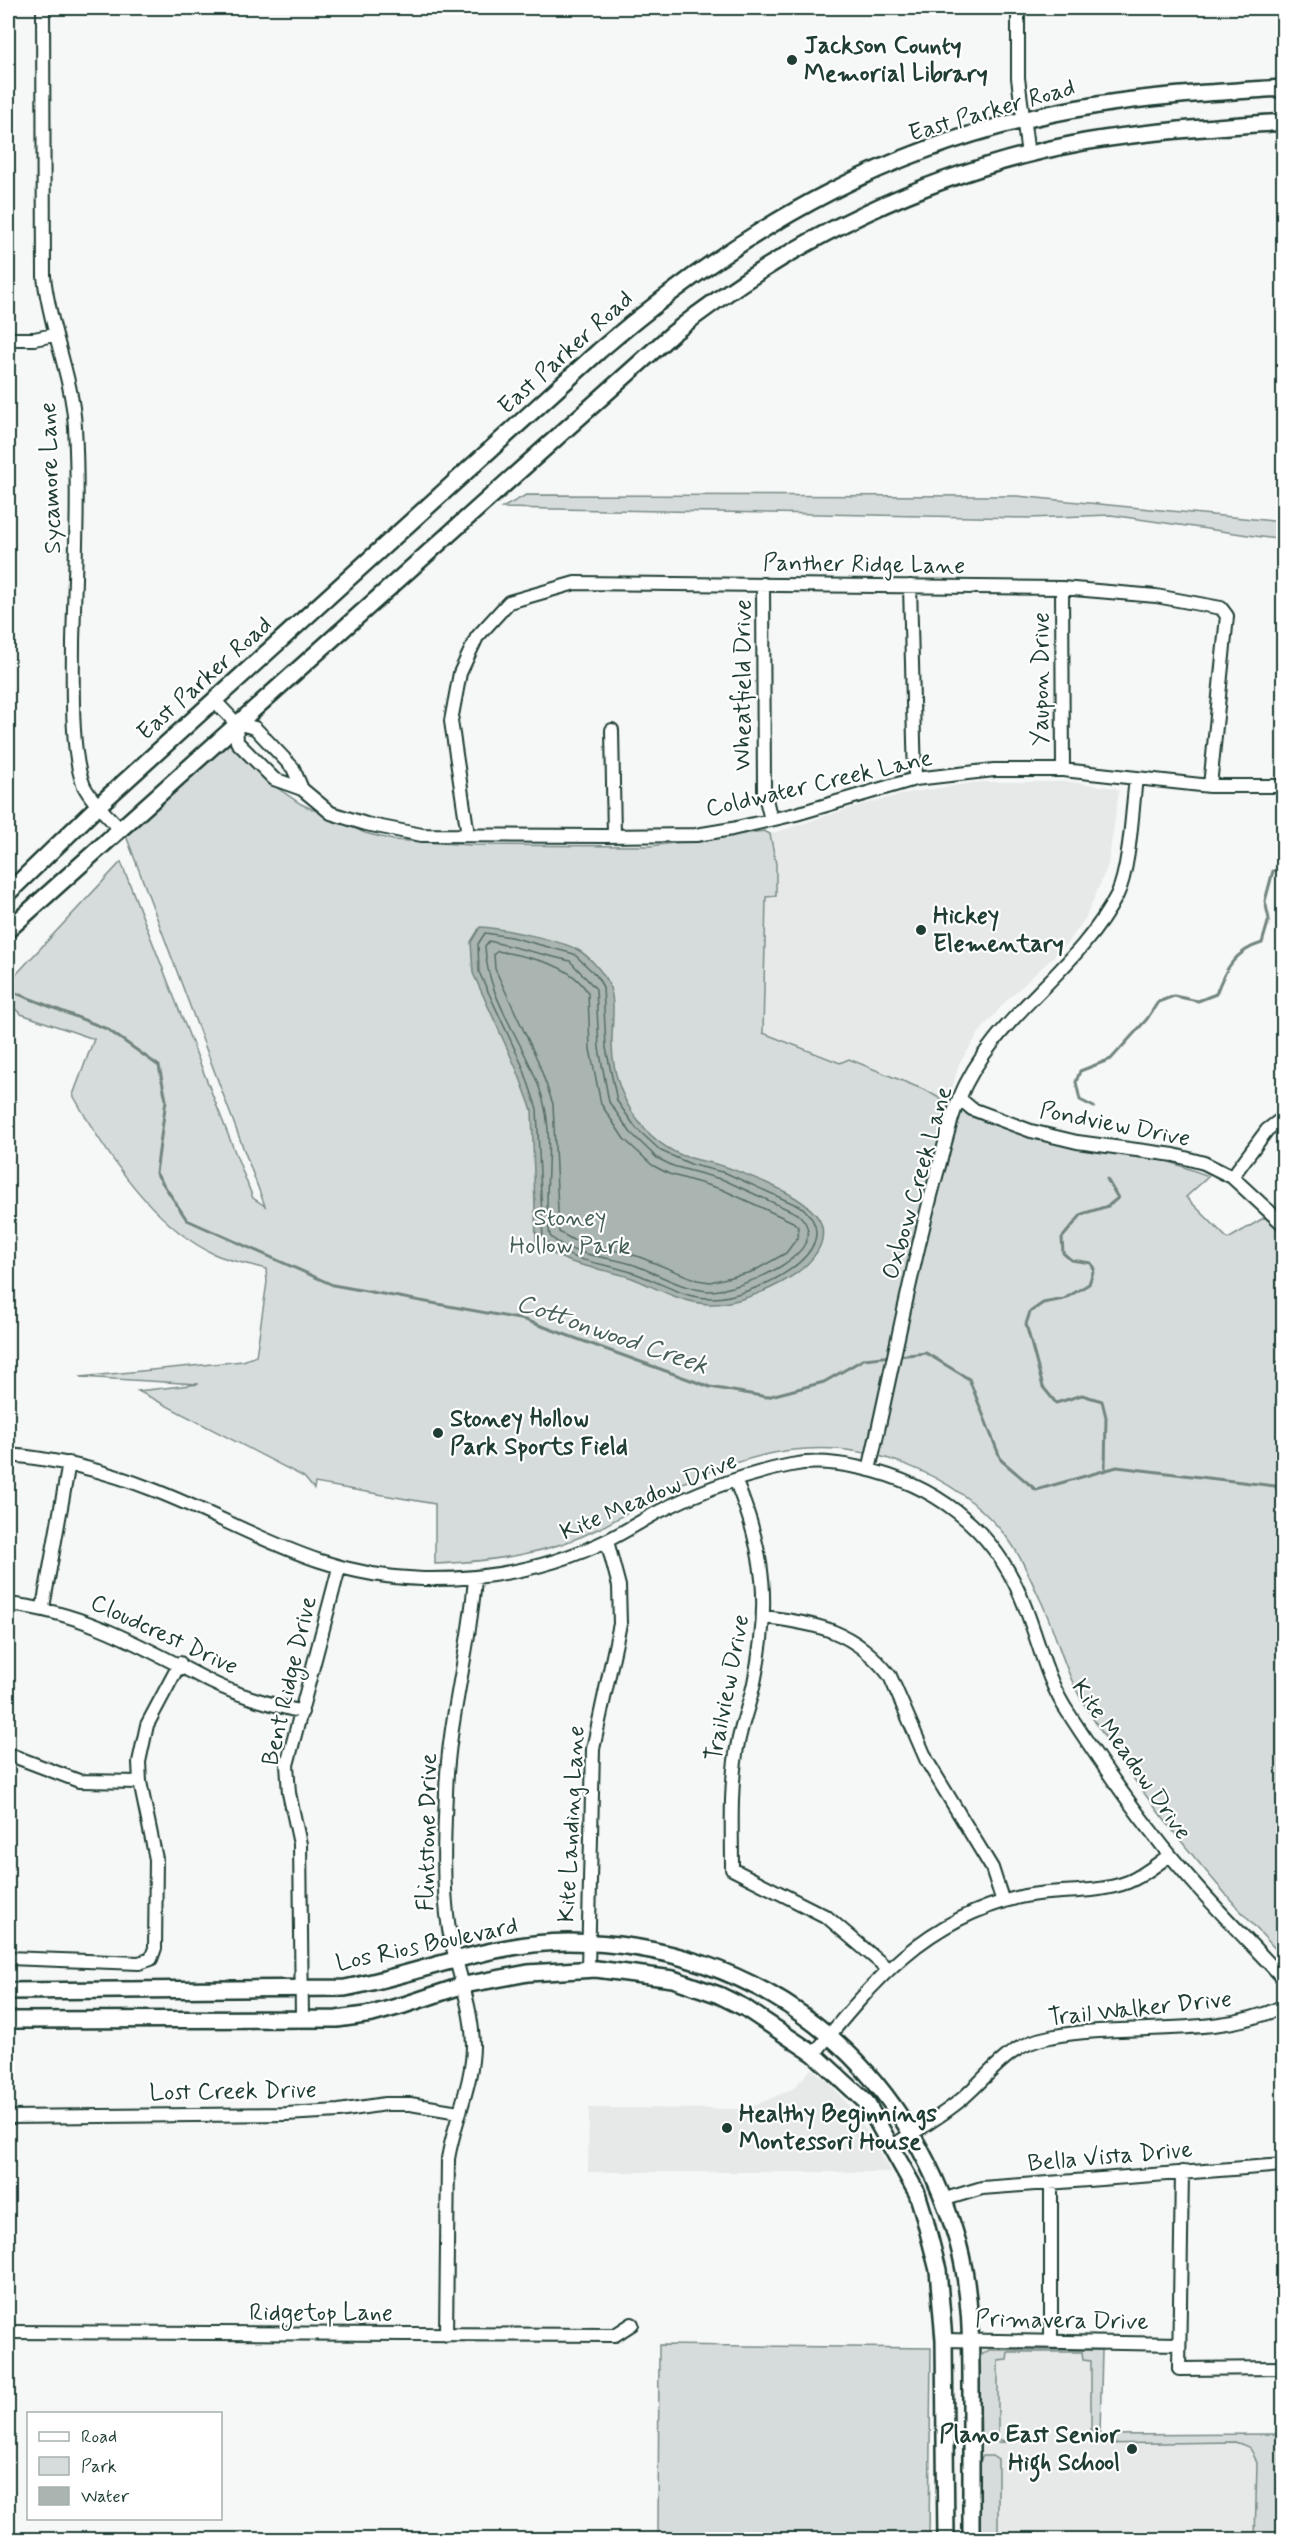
<svg xmlns="http://www.w3.org/2000/svg" width="1291" height="2547" font-family="Mynerve,sans-serif">
<rect width="100%" height="100%" fill="#f6f7f7"/>
<filter id="ink" filterUnits="userSpaceOnUse"><feTurbulence type="fractalNoise" baseFrequency=".0167" numOctaves="2"/><feDisplacementMap in="SourceGraphic" scale="12" xChannelSelector="R" yChannelSelector="G"/><feConvolveMatrix kernelMatrix="1 2 1 2 8 2 1 2 1" color-interpolation-filters="sRGB"/></filter>
<g filter="url(#ink)">
<path fill="#e6e9e8" d="M980 782H1071L1116 788 1119 791 1108 865 1086 917 1068 943 1006 1001 979 1033 959 1064 948 1102 849 1059 840 1063 763 1033 766 896H776V864L770 834 854 807 912 792Z
M811 2069 828 2081 859 2118 891 2172H588L589 2108 747 2109 794 2088Z
M981 2349 1102 2350 1100 2435 1283 2434V2539L980 2540Z"/>
<path fill="#d6dcdb" stroke="#7a8c88" stroke-width="1.5" d="M526 495 1017 496 1283 522V540L1111 515 1029 518 502 508Z
M227 741 273 785 301 804 365 833 393 840 471 845 650 846 764 831 770 834 776 864V896L766 897 763 1033 840 1063 849 1059 927 1091 970 1116 1021 1135 1067 1146 1164 1160 1209 1176 1186 1197 1228 1239 1267 1216 1283 1233V1957C1210 1880 1139 1795 1084 1704 1064 1671 1057 1634 1040 1599 1030 1578 1020 1553 1005 1535 955 1473 870 1441 793 1450 752 1454 695 1476 659 1494 638 1505 620 1518 600 1528 547 1555 492 1561 435 1564V1504L315 1483 314 1489 304 1477 138 1391 199 1384 80 1377 243 1361 256 1356 267 1282 266 1269C249 1264 229 1261 214 1254 154 1226 104 1151 73 1095L94 1039 21 1014 8 1003V983L121 862 253 1198 265 1206 125 833Z
M659 2345 931 2348 929 2539H658Z
M989 2350H1102L1100 2435 1283 2434V2539H1255L1257 2463C1250 2447 1253 2448 1235 2442L1091 2444V2361L1083 2360 1082 2352H1008L1007 2360 998 2361V2439L1007 2442 981 2443 979 2357Z
M983 2456H992L998 2460V2539H979V2463Z"/>
<path fill="#aab5b1" stroke="#72857f" stroke-width="1.5" d="M480 927C501 928 560 940 578 950 589 956 602 971 608 983 617 1000 611 1027 612 1046 614 1092 638 1136 681 1155 697 1161 714 1162 729 1168 755 1178 816 1199 822 1227 831 1271 742 1306 709 1304 681 1303 657 1288 632 1278 598 1266 564 1268 536 1241L532 1110 517 1070 473 973 471 942Z"/>
<g fill="none" stroke-linecap="round" stroke-linejoin="round">
<path stroke="#576d66" stroke-width="1.5" d="M485 933 511 937 574 954 596 975 603 987 606 1048 617 1101 636 1128 661 1151 693 1165 726 1173 803 1208C852 1253 749 1298 713 1298 683 1299 659 1281 631 1272 601 1262 567 1262 543 1239L537 1109 523 1067 479 972 478 944Z
M489 941 570 961 596 989 599 1048 609 1102 631 1133 657 1158 673 1166 724 1180 798 1214C840 1252 738 1291 710 1291 684 1290 660 1275 637 1266 608 1255 573 1258 550 1236 542 1194 554 1149 545 1108 533 1051 487 1005 485 946Z
M498 951C530 958 571 963 588 993L590 1049 601 1104 624 1139 652 1165 669 1174 721 1189 793 1222 798 1227V1237L786 1253 752 1272 710 1282 697 1280 637 1256 573 1240 559 1232 553 1104 538 1061 495 969 494 954Z"/>
<path stroke="#72857f" stroke-width="3" d="M8 990 107 1029 159 1066 166 1100 156 1173 187 1220 333 1285 525 1320 710 1387 767 1397 824 1382 864 1359 892 1356
M1094 1107 1080 1100 1076 1082 1080 1071 1111 1059 1147 1019 1158 1002 1174 996 1198 1001 1216 994C1225 969 1235 951 1262 943L1269 919 1265 901 1273 871 1284 866
M898 1356 926 1353 969 1379 1001 1460 1036 1490 1117 1467 1275 1486 1284 1499
M1105 1470 1106 1417 1102 1401 1082 1395 1056 1403 1043 1387 1026 1324 1030 1312 1043 1303 1064 1299 1089 1284 1094 1269 1091 1263 1071 1260 1063 1253 1062 1238 1082 1214 1108 1206 1118 1198 1107 1179"/>
<defs>
<path id="minor" d="M43 8 44 276C49 327 72 375 75 427 79 498 75 570 73 641 73 678 70 754 84 786 92 802 108 816 119 828
M1018 8V78L1028 155
M8 339H34L54 335
M763 584 764 791 771 820
M910 586 915 779
M1062 588 1063 770
M214 700 236 723 255 728 293 768 302 789 274 779 237 742 236 723
M612 730 614 835
M302 789 331 813 366 824 422 835 605 836 696 835 732 829 796 814 915 779 994 770H1063L1210 786H1284
M468 835 451 721 460 673 477 637 509 602 575 583 1062 588 1156 596 1221 608 1227 616 1210 786
M959 1098 972 1109 1031 1131 1077 1142 1174 1155 1204 1163 1232 1177 1284 1225
M1232 1177 1267 1130 1284 1117
M8 1455C58 1459 106 1471 154 1490 249 1527 314 1576 423 1579 486 1580 551 1568 608 1540 624 1532 640 1522 656 1513 697 1492 746 1474 791 1465 815 1460 838 1463 861 1468 934 1484 992 1527 1021 1597 1038 1636 1045 1679 1069 1714 1095 1754 1122 1794 1151 1831 1191 1884 1239 1931 1284 1979
M869 1470C892 1371 910 1271 937 1173 944 1149 949 1122 959 1099 992 1017 1077 973 1117 895 1130 868 1132 810 1136 778
M736 1482C766 1555 770 1606 754 1683 749 1707 739 1730 736 1754 730 1792 732 1831 732 1869L827 1917 888 1969
M8 1604C84 1612 143 1647 211 1682 239 1696 271 1704 302 1712
M43 1607 69 1463
M764 1617C817 1623 855 1631 890 1676L927 1761 992 1868 1003 1902
M8 1754 79 1781 140 1782
M8 1958 139 1963 151 1959 155 1948 156 1859 140 1782 139 1762 147 1725 180 1663
M588 1969 593 1749 620 1624 619 1586 607 1541
M302 2018 300 1844 289 1793 287 1765 339 1568
M814 2054C874 1981 923 1920 1020 1897 1054 1889 1094 1895 1128 1882 1143 1876 1157 1864 1170 1855
M8 2117 286 2114 339 2111 385 2104H410L459 2112
M891 2147C915 2131 941 2117 963 2098 993 2072 1007 2045 1050 2037 1123 2022 1217 2039 1284 2006
M1182 2172 1179 2369 1284 2368
M1051 2183V2342
M942 2200 982 2188 1284 2165
M8 2332 615 2335 632 2324
M446 2335 448 2159C454 2121 473 2084 473 2045 472 2004 456 1969 449 1929 442 1886 444 1837 446 1793 448 1720 470 1650 475 1578
M944 2340 1179 2344"/>
<path id="major" d="M8 893 99 805 599 351C748 223 901 136 1098 105 1159 95 1222 92 1284 88
M8 930 672 334C791 239 933 170 1084 142 1150 131 1217 127 1284 122
M8 1991 345 1988C419 1974 491 1942 568 1942 759 1943 906 2060 958 2243 972 2294 971 2349 971 2401 971 2447 971 2493 971 2540
M8 2020 337 2019 372 2014 404 2005 464 1985 528 1973 596 1969 673 1979 719 1995 745 2008 814 2054 866 2102 917 2193 923 2212 938 2270 944 2340 946 2540"/>
</defs>
<use href="#minor" stroke="#1f3d34" stroke-width="16"/>
<use href="#major" stroke="#1f3d34" stroke-width="20"/>
<use href="#minor" stroke="#fff" stroke-width="12"/>
<use href="#major" stroke="#fff" stroke-width="15"/>
</g>
</g>
<g fill="#1f3d34" stroke="#fff" stroke-width="2">
<circle cx="792" cy="60" r="6"/>
<circle cx="921" cy="930" r="6"/>
<circle cx="438" cy="1433" r="6"/>
<circle cx="727" cy="2128" r="6"/>
<circle cx="1132" cy="2449" r="6"/>
</g>
<g text-anchor="middle" dominant-baseline="central" stroke-width="4.5" stroke-linejoin="round" paint-order="stroke">
<g font-size="24" font-weight="bold" fill="#1f3d34" stroke="#fff" text-anchor="start">
<text x="804" y="46">Jackson County<tspan x="804" dy="28">Memorial Library</tspan></text>
<text x="933" y="916">Hickey<tspan x="933" dy="28">Elementary</tspan></text>
<text x="450" y="1419">Stoney Hollow<tspan x="450" dy="28">Park Sports Field</tspan></text>
<text x="739" y="2114">Healthy Beginnings<tspan x="739" dy="28">Montessori House</tspan></text>
<text x="1120" y="2435" text-anchor="end">Plano East Senior<tspan x="1120" dy="28">High School</tspan></text>
</g>
<g font-size="24" fill="#1f3d34" stroke="#fff">
<text transform="translate(992 111) rotate(-16)">East Parker Road</text>
<text transform="translate(566 353) rotate(-42)">East Parker Road</text>
<text transform="translate(51 478) rotate(-92)">Sycamore Lane</text>
<text transform="translate(864 565) rotate(1)">Panther Ridge Lane</text>
<text transform="translate(205 679) rotate(-42)">East Parker Road</text>
<text transform="translate(1041 679) rotate(-90)">Yaupon Drive</text>
<text transform="translate(743 685) rotate(-90)">Wheatfield Drive</text>
<text transform="translate(819 784) rotate(-13)">Coldwater Creek Lane</text>
<text transform="translate(1115 1125) rotate(11)">Pondview Drive</text>
<text transform="translate(918 1183) rotate(-74)">Oxbow Creek Lane</text>
<text transform="translate(649 1497) rotate(-23)">Kite Meadow Drive</text>
<text transform="translate(164 1635) rotate(25)">Cloudcrest Drive</text>
<text transform="translate(290 1681) rotate(-77)">Bent Ridge Drive</text>
<text transform="translate(728 1688) rotate(-79)">Trailview Drive</text>
<text transform="translate(1131 1760) rotate(55)">Kite Meadow Drive</text>
<text transform="translate(572 1824) rotate(-87)">Kite Landing Lane</text>
<text transform="translate(428 1832) rotate(-89)">Flintstone Drive</text>
<text transform="translate(427 1945) rotate(-12)">Los Rios Boulevard</text>
<text transform="translate(1140 2009) rotate(-6)">Trail Walker Drive</text>
<text transform="translate(233 2092) rotate(-1)">Lost Creek Drive</text>
<text transform="translate(1110 2157) rotate(-5)">Bella Vista Drive</text>
<text x="321" y="2313">Ridgetop Lane</text>
<text transform="translate(1062 2321) rotate(1)">Primavera Drive</text>
</g>
<g font-size="24" fill="#445d55" stroke="#fff">
<text x="570" y="1218">Stoney<tspan x="570" dy="28">Hollow Park</tspan></text>
</g>
<g font-size="26" font-style="italic" fill="#49615a" stroke="#fff">
<text transform="translate(612 1335) rotate(19)">Cottonwood Creek</text>
</g>
</g>
<rect width="1291" height="2547" fill="none" stroke="#fff" stroke-width="30"/>
<rect x="15" y="15" width="1261" height="2517" fill="none" stroke="#1f3d34" stroke-width="2" filter="url(#ink)"/>
<rect x="27" y="2412" width="195" height="108" fill="#ffffff" stroke="#a5b1ae" stroke-width="1.5"/>
<rect x="39" y="2432" width="30" height="9" fill="#ffffff" stroke="#a5b1ae" stroke-width="1.5"/>
<text x="81" y="2442" font-size="18" fill="#1f3d34">Road</text>
<rect x="39" y="2457" width="30" height="18" fill="#d6dcdb" stroke="#a5b1ae" stroke-width="1.5"/>
<text x="81" y="2472" font-size="18" fill="#1f3d34">Park</text>
<rect x="39" y="2487" width="30" height="18" fill="#aab5b1" stroke="#a5b1ae" stroke-width="1.5"/>
<text x="81" y="2502" font-size="18" fill="#1f3d34">Water</text>
</svg>
